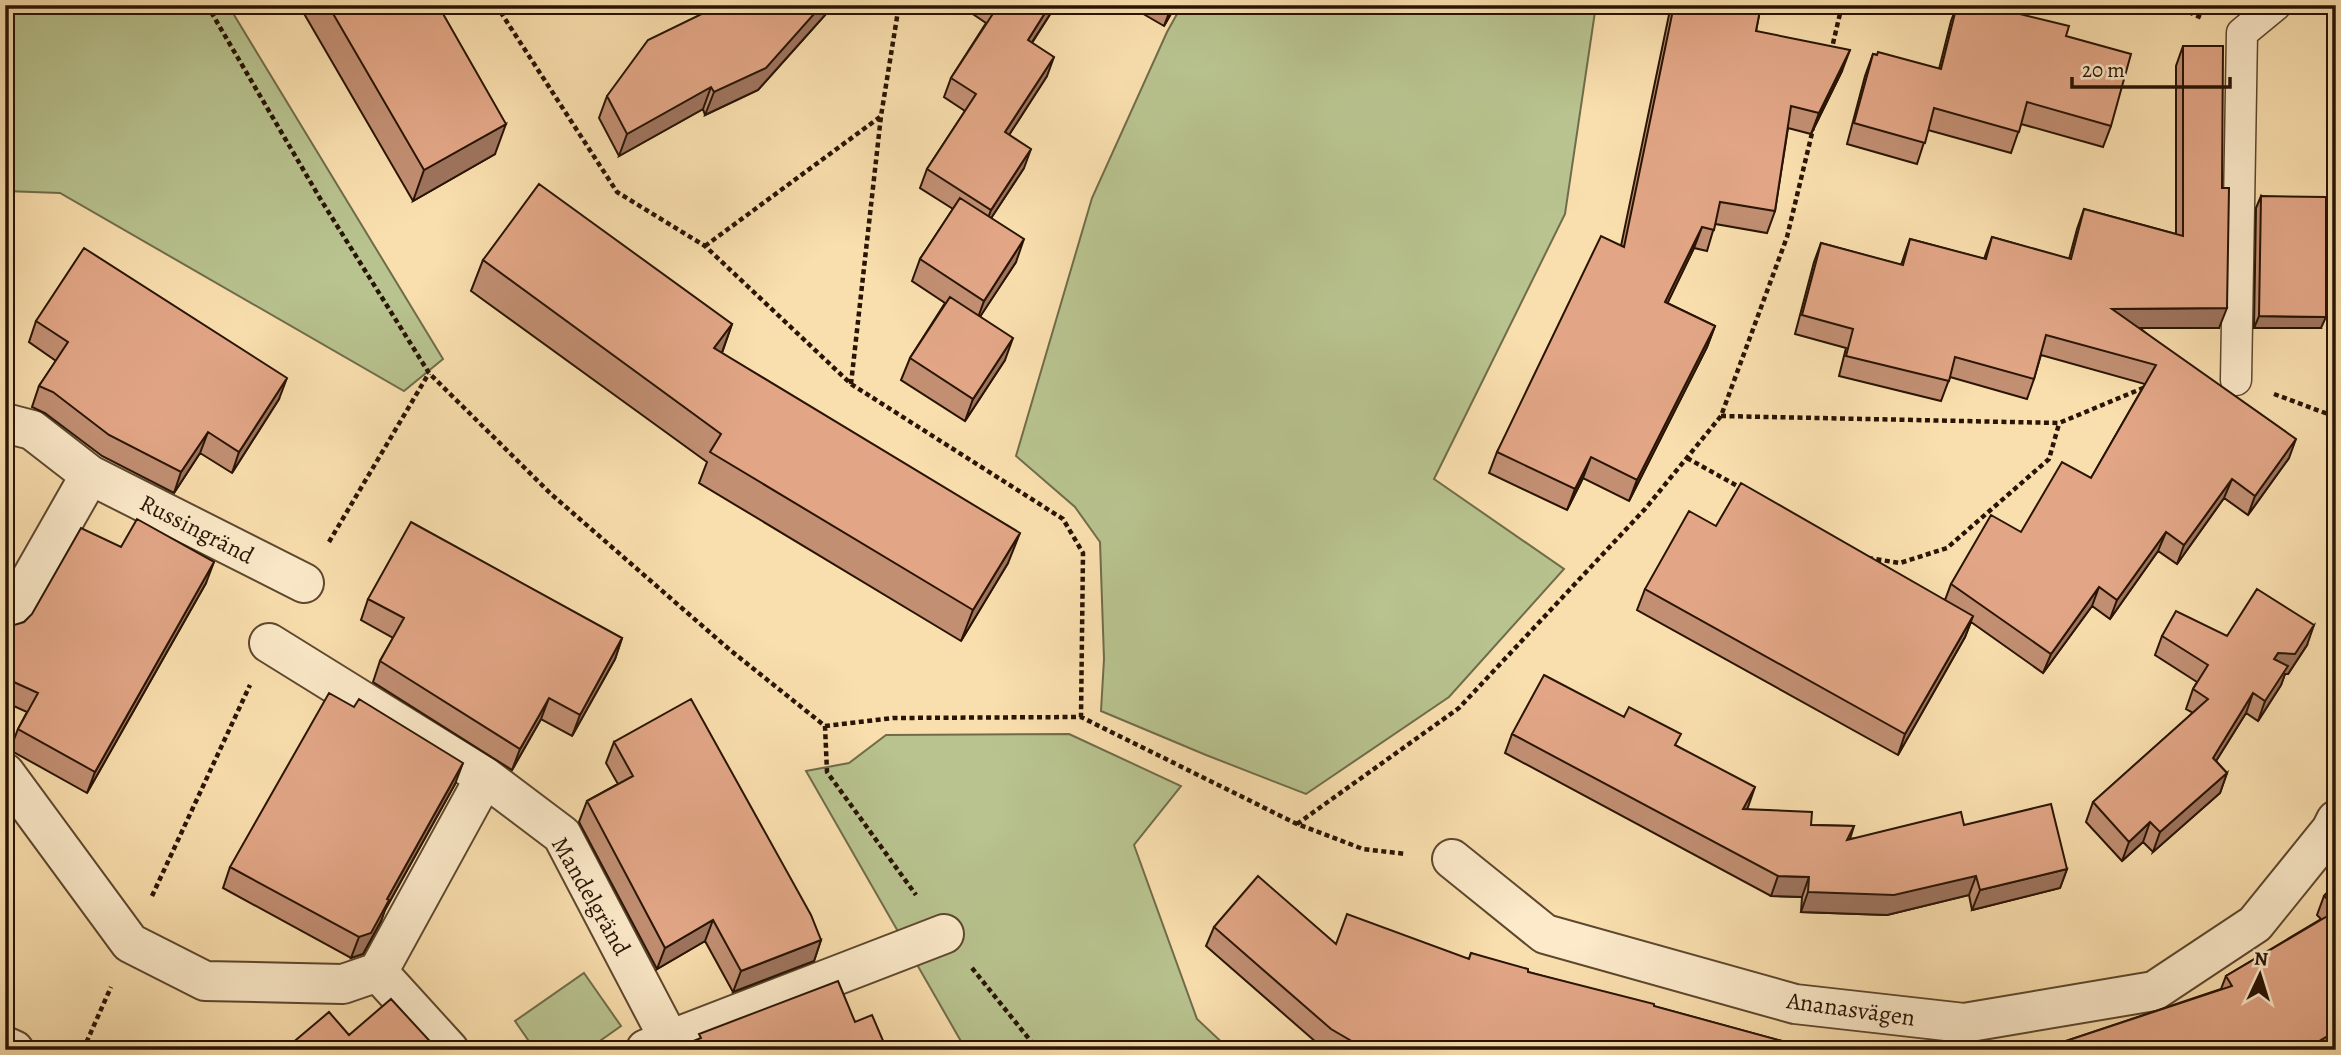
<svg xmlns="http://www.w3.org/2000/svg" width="2341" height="1055" font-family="Alegreya,serif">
<rect width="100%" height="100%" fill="#fadfae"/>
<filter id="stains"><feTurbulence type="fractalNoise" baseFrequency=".00286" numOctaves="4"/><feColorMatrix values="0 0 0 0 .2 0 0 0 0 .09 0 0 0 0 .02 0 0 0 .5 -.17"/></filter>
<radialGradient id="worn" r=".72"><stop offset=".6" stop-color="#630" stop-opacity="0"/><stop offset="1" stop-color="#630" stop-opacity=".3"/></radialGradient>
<path fill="#b8c38f" stroke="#706c4a" stroke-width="2" d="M5 5H228L443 359 404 391 60 193 5 191Z
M1182 5H1596L1565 214 1434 479 1564 569 1449 697 1306 794 1206 755 1101 711 1104 659 1100 542 1075 507 1016 456 1092 198 1167 32Z
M1069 734 1181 786 1134 845 1197 1019 1230 1050H966L806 771 849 763 886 735Z
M584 973 621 1026 587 1050H535L515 1021Z"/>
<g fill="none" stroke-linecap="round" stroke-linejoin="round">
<defs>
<path id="lane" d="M2236 380 2242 33 2276 5"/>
<path id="street" d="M5 423 32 430 90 475 304 583
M5 624 90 475
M269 643 485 777 562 835 669 1039
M5 773 130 943 205 981 343 984 378 972 485 777
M1452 859 1545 934 1795 1004 1964 1023 2154 991 2255 924 2331 830 2336 820
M378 972 449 1050
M5 1046 14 1050
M646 1049 944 934"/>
</defs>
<use href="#lane" stroke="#5d472e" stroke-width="33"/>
<use href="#street" stroke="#5d472e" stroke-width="42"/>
<path stroke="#291404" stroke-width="4.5" stroke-dasharray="5 3.5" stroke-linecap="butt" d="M207 5 321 200 429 373 551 494 730 650 825 726 827 772 916 895
M496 5 617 192 705 246 851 384 1063 519 1083 553 1081 717
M2173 5 2204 19
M1831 52 1842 5
M705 246 880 117
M851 384 881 116 899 5
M2274 394 2336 417
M1721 416 2059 423 2148 386
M1687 458 1741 488
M329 542 429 373
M1868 558 1900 563 1947 548 2049 459 2059 424
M825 726 893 718 1081 717 1297 824 1363 849 1406 854
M1297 824 1459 708 1645 509 1721 416 1787 237 1813 129
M152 896 250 685
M972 968 1038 1050
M83 1050 111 987"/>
<use href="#lane" stroke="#fceaca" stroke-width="30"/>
<use href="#street" stroke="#fceaca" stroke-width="38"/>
</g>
<path fill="#c28f73" stroke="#291404" stroke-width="2" d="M299 5H438L495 154 413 201Z
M720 5H834L758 90 705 115 703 109 619 156 599 118 607 96Z
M965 5H1056L1032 43 1047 76 1009 135 1024 168 991 218 1016 262 980 316 1005 360 965 421 901 380 910 358 945 303 912 281 920 259 953 209 920 188 927 169 965 111 944 97 951 78 986 23 964 8Z
M1128 5H1176L1164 26Z
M1671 5H1761L1756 31 1842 71 1811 134 1788 128 1775 211 1767 233 1715 224 1707 251 1694 248 1667 303 1715 326 1707 347 1629 501 1583 478 1567 510 1489 473 1497 452 1621 246Z
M1957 5H1983L2066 36 2111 126 2103 147 2021 124 2011 153 1928 130 1917 164 1847 144 1865 76 1873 54 1939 69 1951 21Z
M2183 46 2219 328H2140L2289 458 2248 515 2224 498 2177 564 2158 551 2110 619 2092 606 2043 673 1971 622 1965 637 1898 755 1637 610 1645 589 1716 526 1945 600 1951 584 2021 532 2091 478 2145 384 2041 355 2034 379 2027 399 1950 377 1941 401 1839 376 1846 348 1795 334 1814 262 1821 243 1901 265 1910 239 1984 259 1992 237 2069 259 2077 229 2084 209 2176 234V66Z
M2261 196 2321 328H2254L2256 208Z
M483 260 732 324 722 353 1008 563 961 641 699 483 707 462 471 291Z
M36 321 279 399 232 473 200 453 174 493 102 456 45 413 32 407 39 386 56 361 29 342Z
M121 547 206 583 87 793 10 750 18 729 27 712 5 702V638L13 628 24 622Z
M368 599 622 638 615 659 572 736 541 719 512 770 373 682 380 661 393 638 361 620Z
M2162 636H2227L2307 645 2288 674H2285L2281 685 2258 721 2246 713 2216 761 2227 773 2220 793 2153 852 2143 842 2122 861 2086 822 2093 802 2193 713 2186 709 2193 689 2197 682 2155 655Z
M1512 734 1677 746 1747 809 1811 825 1854 826 1850 839 1964 825 2067 869 2060 888 1972 910 1969 895 1887 915 1801 912 1802 897 1771 896 1505 753Z
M614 742 821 940 814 961 733 992 705 941 657 969 579 822 587 801 618 784 606 763Z
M455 784 385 910 381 921 363 954 351 958 223 888 230 867Z
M2336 883V1046L2066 1041 2221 989 2226 976 2321 919 2317 915 2324 896Z
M1214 927 1336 944 1469 959 1471 953 1528 972 1815 1050H1325L1206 946Z"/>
<path fill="#9e745e" stroke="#291404" stroke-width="2" d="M822 5H834L758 90 705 115 714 92Z
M1050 5H1056L1021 59 1028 40Z
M1172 5H1176L1164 26Z
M1850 50 1842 71 1811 134 1819 113Z
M1054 57 1047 76 998 152 1005 132Z
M711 87 703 109 619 156 627 134Z
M506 124 495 154 413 201 424 170Z
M1031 149 1024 168 984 229 991 210Z
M1702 227 1694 248 1658 323 1665 302Z
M1024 239 1016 262 976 323 984 301Z
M2227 308 2219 328H2105L2112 309Z
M2259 316 2326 317 2321 328H2254Z
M732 324 721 355 714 348Z
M1715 326 1707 347 1629 501 1637 480Z
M1013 338 1005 360 965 421 973 399Z
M287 378 279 399 232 473 239 452Z
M208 432 200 453 174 493 181 472Z
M2296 439 2289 458 2248 515 2255 496Z
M1591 457 1583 478 1567 510 1575 489Z
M2232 479 2224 498 2177 564 2184 545Z
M2166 532 2158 551 2110 619 2117 600Z
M1020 533 1008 563 961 641 973 610Z
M214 562 206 583 87 793 95 772Z
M2099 587 2092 606 2043 673 2051 654Z
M1973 616 1965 637 1898 755 1905 734Z
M2314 625 2307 645 2288 674H2285L2281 685 2258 721 2265 701 2274 659 2278 653Z
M622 638 615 659 572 736 580 715Z
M2253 693 2246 713 2206 777 2213 758Z
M549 698 541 719 512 770 520 749Z
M463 763 455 784 385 910 381 921 363 954 351 958 359 937 387 899Z
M2227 773 2220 793 2153 852 2160 832Z
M1755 787 1748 807 1736 828 1743 809Z
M2150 822 2143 842 2122 861 2129 842Z
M2067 869 2060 888 1972 910 1980 890Z
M1778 876 1809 877 1802 897 1771 896Z
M1976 876 1969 895 1887 915 1801 912 1808 892Z
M713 920 705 941 657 969 665 948Z
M821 940 814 961 733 992 741 971Z
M2336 1031V1046L2329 1050H2304Z"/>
<path fill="#e2a686" stroke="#291404" stroke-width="2" d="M328 5H438L506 124 424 170Z
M720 5H822L766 68 714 92 711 87 627 134 607 96 648 40Z
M996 5H1050L1028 40 1054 57 1005 132 1031 149 991 210 927 169 976 94 951 78 998 6Z
M1674 5H1761L1756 31 1850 50 1819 113 1791 106 1775 211 1720 202 1714 230 1702 227 1665 302 1715 326 1637 480 1591 457 1575 489 1497 452 1601 236 1624 247Z
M1957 5H1983L2069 26 2066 36 2131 54 2111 126 2027 102 2019 132 1934 108 1925 143 1854 123 1873 54 1877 55 1878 52 1941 69Z
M2183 46H2223L2222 188H2229L2227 308 2112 309 2296 439 2255 496 2232 479 2184 545 2166 532 2117 600 2099 587 2051 654 1951 584 1991 515 2021 532 2062 462 2091 478 2156 365 2046 335 2034 379 1955 357 1949 381 1846 356 1853 329 1802 315 1821 243 1903 265 1910 239 1986 259 1992 237 2071 259 2084 209 2183 236Z
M539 184 732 324 714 348 1020 533 973 610 710 452 721 434 483 260Z
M2261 196 2326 197V317L2259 316Z
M960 198 1024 239 984 301 920 259Z
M84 248 287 378 239 452 208 432 181 472 109 435 53 392 39 386 68 342 36 321Z
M950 297 1013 338 973 399 910 358Z
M1741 483 1973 616 1905 734 1645 589 1689 511 1716 526Z
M137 519 214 562 95 772 18 729 38 693 5 678V638L10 627 13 628 14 625 24 622 32 614 81 528 121 547Z
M411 522 622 638 580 715 549 698 520 749 380 661 404 618 368 599Z
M2257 589 2314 625 2295 654 2278 653 2274 659 2288 666 2265 701 2253 693 2213 758 2227 773 2160 832 2150 822 2129 842 2093 802 2208 699 2193 689 2208 665 2162 636 2176 611 2227 636Z
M1544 675 1624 717 1629 707 1681 734 1675 745 1755 787 1743 809 1812 812 1811 825 1854 826 1847 840 1961 812 1964 825 2051 804 2067 869 1980 890 1976 876 1894 895 1808 892 1809 877 1778 876 1512 734Z
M329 693 354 707 359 699 463 763 387 899 389 900 371 933 359 937 230 867Z
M691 699 811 915 821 940 741 971 713 920 665 948 587 801 633 776 614 742Z
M1258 876 1336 944 1347 914 1469 959 1471 953 1528 969V972L1654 1004V1006L1815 1050H1367L1331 1029 1214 927Z
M2336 883V907L2324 896Z
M2336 911V1031L2304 1050H1978L2066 1041 2232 986 2226 976Z
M838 981 855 1022 872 1015 887 1050H671L701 1038 699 1034Z
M391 999 438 1050H284L329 1012 349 1035Z"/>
<g text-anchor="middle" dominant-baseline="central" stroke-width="5" stroke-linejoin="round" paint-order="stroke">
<g font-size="24" fill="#291404" stroke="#fceaca">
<text transform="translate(197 529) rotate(27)">Russingränd</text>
<text transform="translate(591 896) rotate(60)">Mandelgränd</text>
<text transform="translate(1851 1009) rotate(8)">Ananasvägen</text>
</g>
</g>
<rect width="2341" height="1055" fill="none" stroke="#fadfae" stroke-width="28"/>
<rect x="7" y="7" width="2327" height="1041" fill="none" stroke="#291404" stroke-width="3.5"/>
<rect x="14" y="14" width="2313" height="1027" fill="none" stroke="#291404" stroke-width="2"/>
<g transform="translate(2260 975) rotate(4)" stroke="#fceaca" stroke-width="5" paint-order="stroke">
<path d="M0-5L12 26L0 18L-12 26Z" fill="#291404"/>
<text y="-10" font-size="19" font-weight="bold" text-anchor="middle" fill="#291404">N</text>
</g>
<path d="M2072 77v10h158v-10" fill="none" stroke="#291404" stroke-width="3.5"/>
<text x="2082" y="77" font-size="21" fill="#291404" stroke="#fceaca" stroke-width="5" paint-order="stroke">20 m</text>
<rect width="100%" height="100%" filter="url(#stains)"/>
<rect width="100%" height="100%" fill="url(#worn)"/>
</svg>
